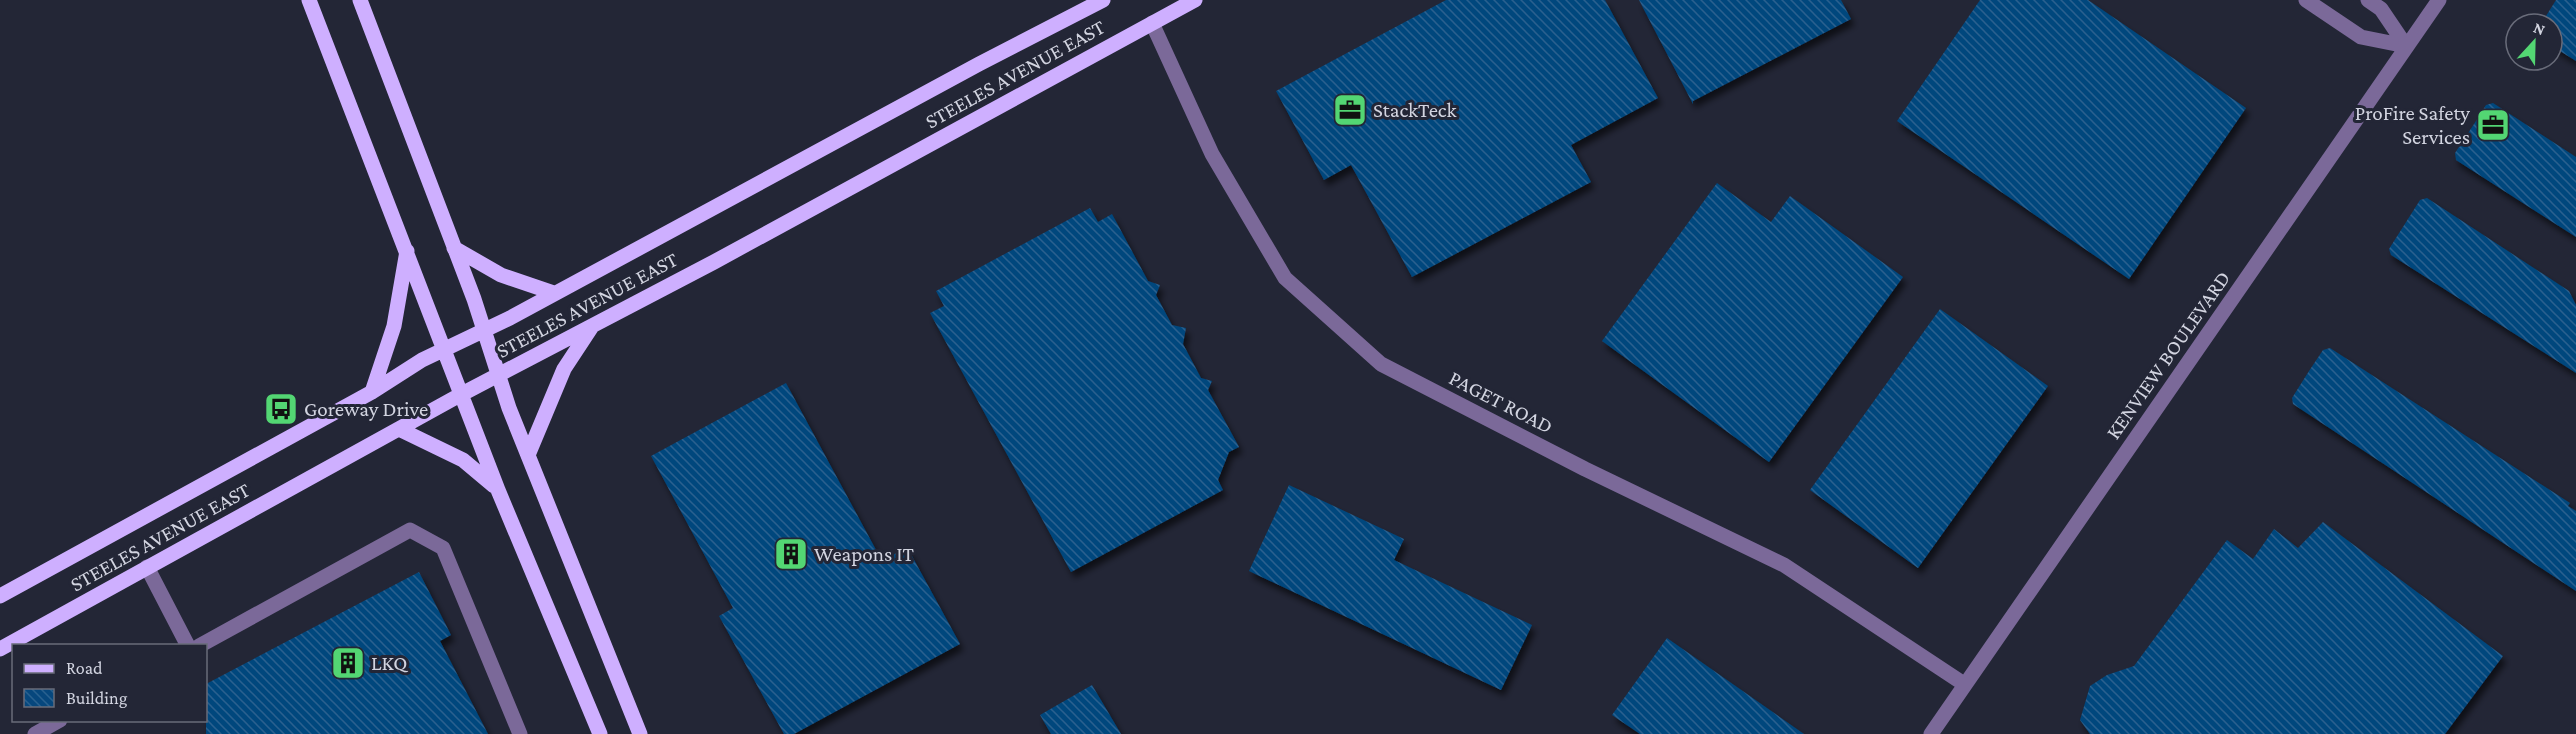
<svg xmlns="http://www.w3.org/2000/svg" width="2576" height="734" font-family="'Crimson Pro',serif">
<defs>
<pattern id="building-back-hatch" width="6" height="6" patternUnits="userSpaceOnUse" patternTransform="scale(1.5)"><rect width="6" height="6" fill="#06477d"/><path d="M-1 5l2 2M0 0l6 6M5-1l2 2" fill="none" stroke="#29618f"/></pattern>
<filter id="shadow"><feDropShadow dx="3.5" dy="6" stdDeviation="3" flood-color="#0009"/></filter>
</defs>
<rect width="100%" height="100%" fill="#232636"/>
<path fill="url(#building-back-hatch)" filter="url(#shadow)" d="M1446 0H1605L1658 98 1571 145 1591 182 1412 277 1351 165 1324 180 1276 91Z
M1639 0H1841L1851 19 1693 101V104Z
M1980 0H2088L2246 108 2129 279 1897 121Z
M2556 0H2576V61L2552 46V24H2541Z
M2493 103 2576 157V237L2456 160 2455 153 2474 124 2486 105Z
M1717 183 1771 222 1790 196 1903 277 1769 462 1602 341Z
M2427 198 2569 291 2576 305V373L2391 255 2389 249 2420 200Z
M1090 208 1098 222 1112 214 1148 281 1160 285 1156 295 1172 325 1186 328 1183 344 1201 378 1212 381 1208 390 1239 447 1229 452 1218 480 1223 490 1071 572 930 313 944 306 936 291Z
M1940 309 2048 386 1918 568 1810 490Z
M2330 348 2570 503 2568 506 2576 511V591L2293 404 2292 398 2309 371 2323 350Z
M786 383 882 561 907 547 960 644 794 734H784L719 616 733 608 651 456Z
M1289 485 1404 539 1394 560 1532 625 1501 690 1249 571Z
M2323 522 2503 656 2445 734H2090L2080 720 2090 686 2107 675 2134 666 2227 540 2253 559 2274 529 2298 548Z
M419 572 451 635 440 641 488 734H206V684Z
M1667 638 1804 734H1640L1612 715Z
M1092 685 1121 734H1051L1040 715Z"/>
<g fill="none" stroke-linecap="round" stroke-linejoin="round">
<path stroke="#7b6999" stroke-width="15" d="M2306 0 2361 37 2406 46
M2368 0 2381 9 2406 46
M1152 23 1212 154 1285 278 1381 364 1585 469 1784 565 1964 684
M147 567 188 646
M199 646 410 530 443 548 520 734
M35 734 60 720
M1931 734 2439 0"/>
<path stroke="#ceafff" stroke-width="15" d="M309 0 498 490 600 734
M360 0 474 299 509 408 640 734
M454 248 501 275 554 293
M372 392 394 326 407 251
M399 429 463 460 494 486
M528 455 564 369 591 328
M0 596 372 392 422 360 510 318 979 64 1103 0
M0 649 460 395 714 262 1195 0"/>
</g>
<defs>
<symbol id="office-square" viewBox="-11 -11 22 22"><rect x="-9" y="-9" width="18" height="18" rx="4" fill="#53d673" stroke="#232636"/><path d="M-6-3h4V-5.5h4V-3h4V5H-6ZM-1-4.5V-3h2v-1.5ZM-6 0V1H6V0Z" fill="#111"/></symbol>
<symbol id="bus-square" viewBox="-11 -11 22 22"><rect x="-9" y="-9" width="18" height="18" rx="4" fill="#53d673" stroke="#232636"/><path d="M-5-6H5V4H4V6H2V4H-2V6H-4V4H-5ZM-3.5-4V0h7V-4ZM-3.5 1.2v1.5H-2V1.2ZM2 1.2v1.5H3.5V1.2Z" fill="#111"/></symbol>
<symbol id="building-square" viewBox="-11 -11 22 22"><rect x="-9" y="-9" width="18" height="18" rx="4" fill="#53d673" stroke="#232636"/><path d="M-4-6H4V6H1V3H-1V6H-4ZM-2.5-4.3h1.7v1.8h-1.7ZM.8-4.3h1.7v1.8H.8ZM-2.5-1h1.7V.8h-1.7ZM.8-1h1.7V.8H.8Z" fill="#111"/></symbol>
</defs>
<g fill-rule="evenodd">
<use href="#office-square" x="1331" y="91" width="38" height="38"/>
<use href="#office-square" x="2474" y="106" width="38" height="38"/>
<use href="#bus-square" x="262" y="390" width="38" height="38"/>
<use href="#building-square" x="772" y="535" width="38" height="38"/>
<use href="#building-square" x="329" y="644" width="38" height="38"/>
</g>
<g text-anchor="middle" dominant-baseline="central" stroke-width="6" stroke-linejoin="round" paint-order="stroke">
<g font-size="21" fill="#d2d4e0" stroke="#232636">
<text transform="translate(1015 74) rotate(-29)">STEELES AVENUE EAST</text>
<text transform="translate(587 305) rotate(-28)">STEELES AVENUE EAST</text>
<text transform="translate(2168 355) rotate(-55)">KENVIEW BOULEVARD</text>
<text transform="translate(1501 402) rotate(27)">PAGET ROAD</text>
<text transform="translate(160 537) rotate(-29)">STEELES AVENUE EAST</text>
</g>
<g font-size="21" fill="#d2d4e0" stroke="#232636" text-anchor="start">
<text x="1373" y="110">StackTeck</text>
<text x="2470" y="113" text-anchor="end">ProFire Safety<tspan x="2470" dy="24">Services</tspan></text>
<text x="304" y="409">Goreway Drive</text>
<text x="814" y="554">Weapons IT</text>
<text x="371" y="663">LKQ</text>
</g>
</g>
<rect x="12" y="644" width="195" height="78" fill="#232636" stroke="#696c7a" stroke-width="1.5"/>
<rect x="24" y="664" width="30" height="9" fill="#ceafff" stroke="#696c7a" stroke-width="1.5"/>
<text x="66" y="674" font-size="18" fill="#d2d4e0">Road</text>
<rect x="24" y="689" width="30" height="18" fill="url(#building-back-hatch)" stroke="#696c7a" stroke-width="1.5"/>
<text x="66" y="704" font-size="18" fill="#d2d4e0">Building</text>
<g transform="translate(2534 42) rotate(22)"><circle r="28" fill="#232636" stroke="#696c7a" stroke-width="1.5"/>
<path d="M0-4.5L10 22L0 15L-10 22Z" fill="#53d673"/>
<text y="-9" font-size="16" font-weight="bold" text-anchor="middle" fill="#d2d4e0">N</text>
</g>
</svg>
